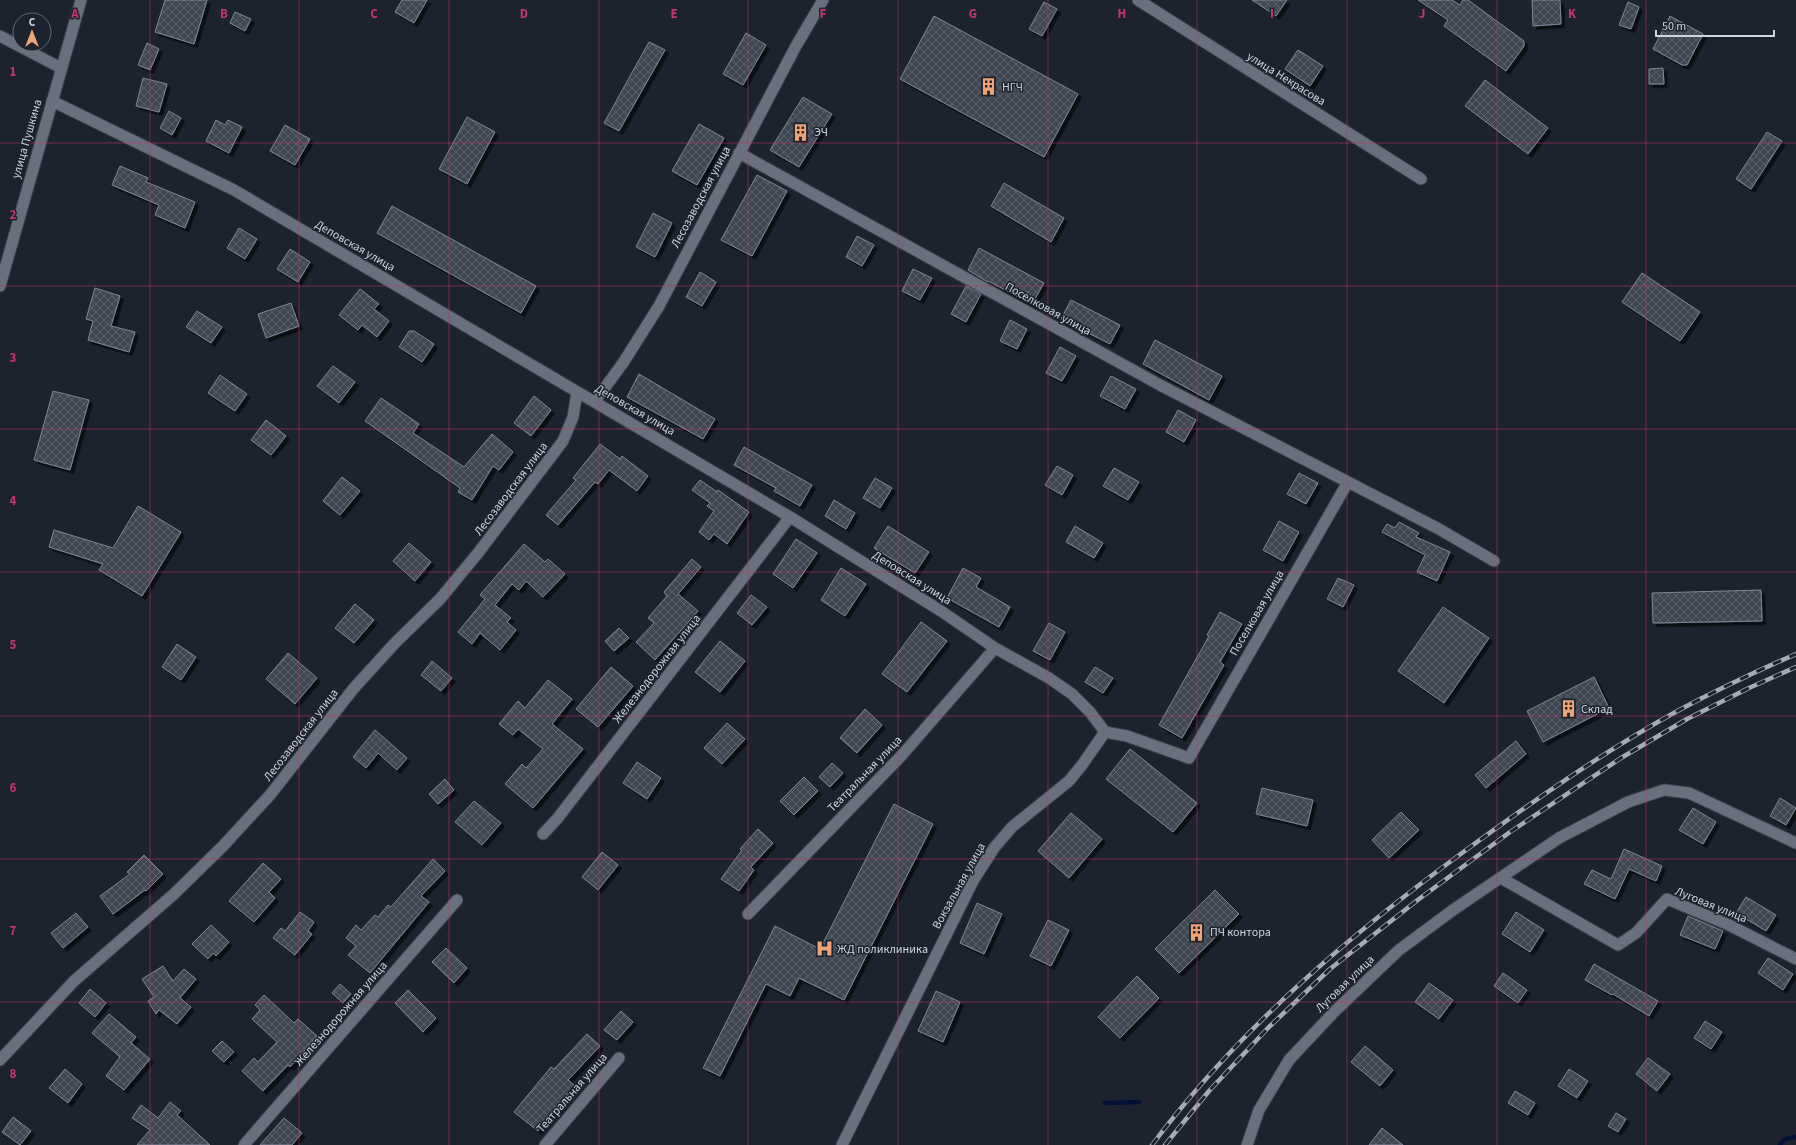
<svg xmlns="http://www.w3.org/2000/svg" width="1796" height="1145" font-family="'Source Sans 3',sans-serif">
<defs>
<pattern id="building-cross-hatch" width="8" height="8" patternUnits="userSpaceOnUse"><rect width="8" height="8" fill="#3f4753"/><path d="M0 0l8 8M0 8l8-8" fill="none" stroke="#5a616b"/></pattern>
<filter id="shadow"><feDropShadow dx="3.5" dy="3.5" stdDeviation="0" flood-color="#0009"/></filter>
</defs>
<rect width="100%" height="100%" fill="#1c232e"/>
<g fill="none" stroke-linecap="round" stroke-linejoin="round">
<path stroke="#011136" stroke-width="4.5" d="M1105 1103 1139 1102
M1780 1145 1785 1139 1796 1137"/>
</g>
<path fill="url(#building-cross-hatch)" stroke="#7e8795" filter="url(#shadow)" d="M165 0H207L194 44 155 32Z
M402 0H427L414 23 395 12Z
M1252 0H1287L1276 16Z
M1418 0H1452L1460 5 1463 0H1468L1524 41V46L1506 71 1444 26 1448 20Z
M1532 0H1560L1561 24 1533 26Z
M1044 2 1057 9 1042 36 1029 29Z
M1628 2 1639 7 1631 29 1619 25Z
M235 12 251 19 245 31 230 23Z
M934 16 1078 94 1044 157 900 79Z
M1670 16 1703 34 1687 65H1682L1653 49Z
M746 33 766 45 743 85 723 74Z
M649 42 665 50 619 131 604 123Z
M147 43 159 49 150 70 138 65Z
M1298 50 1323 66 1310 86 1285 69Z
M1663 68 1664 84H1649V69Z
M143 78 167 84 159 112 136 106Z
M1485 80 1548 128 1528 154 1465 106Z
M803 97 832 114 799 167 770 150Z
M169 111 181 118 172 135 160 128Z
M467 117 495 132 467 184 439 169Z
M216 120 225 125 228 120 242 127 229 153 206 141Z
M699 124 724 138 697 185 672 171Z
M285 125 310 139 295 165 270 151Z
M1767 132 1782 141 1751 189 1736 179Z
M120 166 148 178 146 182 195 202 185 228 155 215 159 205 112 185Z
M757 175 787 191 752 256 721 240Z
M1004 183 1064 218 1051 242 991 206Z
M392 206 536 286 521 313 377 233Z
M653 213 672 223 655 257 636 247Z
M239 228 257 239 245 259 227 248Z
M857 236 874 245 862 266 846 257Z
M979 248 1044 283 1032 304 988 281V282L968 270Z
M290 249 310 262 298 282 277 269Z
M913 269 932 278 920 300 902 291Z
M700 272 716 282 702 306 686 297Z
M1642 273 1700 312 1680 341 1622 302Z
M966 286 981 294 966 322 951 314Z
M95 288 120 296 111 326 135 332 129 352 88 340 93 321 86 319Z
M360 289 379 304 374 309 389 321 377 337 362 325 358 330 339 315Z
M1071 300 1120 325 1110 344 1061 319Z
M291 303 299 326 266 338 258 314Z
M197 311 222 327 211 343 186 327Z
M1010 320 1027 329 1017 349 1000 341Z
M409 331H414L434 344 422 362 399 347Z
M1155 340 1222 376 1209 400 1143 364Z
M1060 347 1076 356 1062 381 1046 373Z
M333 366 355 382 339 403 317 386Z
M639 374 715 419 703 439 627 397Z
M220 375 247 394 235 411 208 393Z
M1111 376 1136 389 1125 409 1100 396Z
M53 391 89 400 70 470 34 460Z
M534 396 551 410 531 436 514 423Z
M381 398 419 424 413 433 464 467 492 434 513 452 499 470 493 466 472 500 458 492 460 488 365 421Z
M1178 410 1196 420 1184 442 1166 432Z
M266 420 286 436 271 455 251 440Z
M600 444 620 459 622 456 648 476 637 491 609 470 598 484 595 482 558 525 546 515 576 480 573 478Z
M744 447 812 485 800 506 774 491 776 488 734 465Z
M1057 466 1073 475 1062 495 1045 485Z
M1114 468 1139 482 1128 500 1103 486Z
M1299 473 1318 483 1306 504 1287 494Z
M342 477 360 491 340 515 323 501Z
M875 478 892 488 880 508 863 498Z
M700 480 717 492 718 490 749 512 727 544 714 534 709 540 699 532 714 511 707 506 710 503 692 490Z
M834 500 855 513 846 529 825 516Z
M138 506 181 532 142 596 99 570 103 564 49 547 54 530 113 548Z
M1279 521 1299 532 1283 561 1263 550Z
M1399 522 1419 533 1416 537 1450 552 1437 581 1417 572 1425 555 1382 532 1387 524 1395 528Z
M888 526 929 552 915 573 874 548Z
M1075 526 1103 543 1094 558 1066 542Z
M796 539 817 553 793 588 773 574Z
M409 543 431 562 415 581 393 561Z
M524 544 545 562 548 559 565 574 543 597 526 581 519 590 512 584 495 605 511 618 507 622 516 630 500 650 480 633 472 644 458 632 485 599 480 595Z
M692 559 701 567 678 594 698 611 655 660 636 642 654 623 648 618 667 596 664 592Z
M841 568 866 584 845 616 821 600Z
M963 568 981 578 976 587 1010 607 999 627 947 598Z
M1338 578 1354 585 1343 607 1327 599Z
M1761 590 1762 621 1653 623 1652 593Z
M751 595 767 607 752 625 737 613Z
M355 604 374 620 354 643 335 628Z
M1443 607 1489 638 1444 703 1398 671Z
M1220 612 1242 624 1220 662 1224 665 1182 738 1159 725 1209 636 1207 635Z
M921 622 947 641 907 692 882 674Z
M1049 623 1065 632 1050 660 1033 651Z
M619 628 629 638 614 651 605 641Z
M720 641 745 661 720 692 695 672Z
M177 644 196 657 181 680 162 667Z
M288 653 317 678 295 704 266 679Z
M432 661 452 678 441 691 421 675Z
M611 667 633 686 598 727 576 709Z
M1095 667 1113 678 1103 693 1085 682Z
M1594 677 1609 708 1543 742 1527 711Z
M548 680 572 699 552 724 583 749 533 808 505 784 522 764 526 768 543 749 518 729 513 735 499 724 518 701 525 708Z
M865 709 882 725 857 753 840 738Z
M727 723 745 739 722 764 704 748Z
M375 730 407 758 397 770 378 753 366 768 353 757Z
M1516 741 1526 754 1486 788 1475 775Z
M1130 749 1197 803 1173 832 1106 779Z
M637 762 661 778 647 799 623 783Z
M832 763 843 773 830 787 819 777Z
M804 777 818 791 794 815 780 801Z
M445 779 454 790 438 804 429 794Z
M1262 788 1313 800 1307 826 1256 814Z
M1780 798 1796 808 1786 825 1770 816Z
M474 801 501 823 482 845 455 822Z
M894 804 933 824 844 1000 799 978 790 996 766 984 720 1076 703 1068 775 926 820 949Z
M1693 808 1716 822 1703 844 1679 830Z
M1401 812 1419 830 1389 858 1372 840Z
M1071 813 1102 839 1069 878 1038 851Z
M758 829 773 843 751 867 754 870 739 891 721 879 742 850 740 849Z
M1624 849 1662 866 1656 881 1629 869 1615 899 1584 884 1592 870 1611 879Z
M602 852 618 865 598 890 582 877Z
M144 855 163 874 146 891 145 890 113 914 100 896 130 874 127 872Z
M433 859 445 871 421 896 429 902 370 973 348 955 356 946 346 938 356 925 361 930 375 915 378 917 388 905 391 907Z
M263 863 281 879 269 892 275 898 254 922 229 901Z
M1215 890 1239 914 1179 973 1155 949Z
M1746 897 1776 915 1766 931 1736 913Z
M977 903 1002 914 984 954 960 943Z
M300 912 314 922 308 931 312 934 295 955 273 938 281 928 285 931Z
M1516 912 1544 930 1530 952 1502 934Z
M76 913 88 927 63 948 51 933Z
M1688 916 1723 931 1715 949 1680 935Z
M1048 920 1069 930 1051 966 1030 956Z
M211 925 229 942 216 956 213 953 208 959 192 944Z
M446 948 467 968 454 983 432 962Z
M1768 958 1793 974 1783 990 1758 973Z
M1594 964 1658 1001 1649 1016 1613 994 1612 995 1585 980Z
M163 966 173 981 184 969 196 979 180 998 191 1007 177 1024 159 1010 156 1014 148 1001 154 997 142 979Z
M1503 973 1527 990 1518 1003 1494 986Z
M1137 976 1159 998 1120 1038 1098 1017Z
M1429 983 1453 1000 1439 1019 1415 1002Z
M340 984 351 994 343 1003 332 993Z
M90 989 106 1003 95 1017 79 1003Z
M408 990 436 1018 423 1032 395 1003Z
M936 991 960 1002 943 1042 918 1031Z
M264 995 294 1023 298 1019 317 1036 290 1067 288 1065 263 1091 242 1071 254 1058 258 1062 277 1042 252 1019 260 1010 255 1005Z
M621 1011 633 1022 617 1040 604 1030Z
M109 1014 136 1037 131 1043 150 1059 124 1090 106 1076 120 1057 92 1033Z
M1705 1021 1722 1032 1711 1049 1694 1038Z
M587 1034 600 1046 568 1080 575 1086 538 1131 514 1112 551 1067 554 1069Z
M222 1041 234 1052 224 1062 212 1051Z
M1365 1046 1393 1070 1380 1086 1351 1062Z
M1648 1058 1670 1074 1657 1091 1636 1074Z
M65 1069 82 1084 68 1103 49 1088Z
M1569 1069 1588 1081 1577 1098 1558 1086Z
M1515 1091 1535 1103 1528 1115 1508 1103Z
M170 1102 181 1111 177 1115 210 1145H137L150 1130 132 1118 141 1105 158 1118Z
M1616 1113 1626 1119 1618 1132 1608 1126Z
M13 1117 31 1131 20 1145 2 1132Z
M284 1118 302 1133 292 1145H260Z
M1382 1128 1403 1145H1369Z"/>
<g fill="none" stroke-linecap="round" stroke-linejoin="round">
<defs>
<path id="minor" d="M1138 0 1421 179
M52 101 234 190 790 517 941 611 995 648 1049 678 1072 694 1090 712 1105 732 1127 736 1189 758 1348 482
M739 153 1160 385 1439 529 1494 561
M595 401 623 363 659 306 796 46 823 0
M543 834 557 819 790 517
M1501 878 1618 945 1636 933 1667 899 1729 925 1796 959
M748 914 902 755 995 648
M0 1060 74 981 174 894 223 846 270 795 354 688 395 643 440 599 478 553 563 441 573 417 577 392
M244 1145 457 900
M545 1145 619 1058
M842 1145 973 881 994 848 1012 827 1069 781 1082 765 1105 732
M1247 1145 1259 1110 1289 1060 1334 1012 1399 950 1453 910 1559 838 1628 802 1664 790 1689 793 1796 843"/>
<path id="tertiary" d="M0 36 61 68
M0 286 81 0"/>
</defs>
<use href="#minor" stroke="#3b4049" stroke-width="13"/>
<use href="#tertiary" stroke="#3b4049" stroke-width="13"/>
<use href="#minor" stroke="#68707e" stroke-width="11"/>
<use href="#tertiary" stroke="#68707e" stroke-width="11"/>
<defs>
<path id="rail" d="M1152 1145C1238 1030 1347 937 1462 853 1532 802 1604 751 1681 709 1719 689 1757 671 1796 654
M1165 1145 1209 1091 1268 1028 1330 969 1419 899 1510 832 1621 758 1687 719 1749 688 1796 667"/>
</defs>
<use href="#rail" stroke="#a5abb3" stroke-width="4.5"/>
<use href="#rail" stroke="#1c232e" stroke-width="3" stroke-dasharray="9" stroke-linecap="butt"/>
</g>
<path fill="none" stroke="#c4346e" stroke-width="1" stroke-opacity="0.55" d="M150 0V1145M299 0V1145M449 0V1145M599 0V1145M748 0V1145M898 0V1145M1048 0V1145M1197 0V1145M1347 0V1145M1497 0V1145M1646 0V1145M0 143H1796M0 286H1796M0 429H1796M0 572H1796M0 716H1796M0 859H1796M0 1002H1796"/>
<defs>
<symbol id="building-bare" viewBox="-9 -9 18 18"><path d="M-4-6H4V6H1V3H-1V6H-4ZM-2.5-4.3h1.7v1.8h-1.7ZM.8-4.3h1.7v1.8H.8ZM-2.5-1h1.7V.8h-1.7ZM.8-1h1.7V.8H.8Z" fill="#efa377" stroke="#1c232e" stroke-width="2.5" paint-order="stroke"/></symbol>
<symbol id="hospital-bare" viewBox="-9 -9 18 18"><path d="M-5-5h3v3.5h4V-5h3V5h-3V1.5h-4V5h-3Z" fill="#efa377" stroke="#1c232e" stroke-width="2.5" paint-order="stroke"/></symbol>
</defs>
<g fill-rule="evenodd">
<use href="#building-bare" x="976" y="74" width="25" height="25"/>
<use href="#building-bare" x="788" y="120" width="25" height="25"/>
<use href="#building-bare" x="1556" y="696" width="25" height="25"/>
<use href="#building-bare" x="1184" y="920" width="25" height="25"/>
<use href="#hospital-bare" x="812" y="936" width="25" height="25"/>
</g>
<g text-anchor="middle" dominant-baseline="central" stroke-width="3" stroke-linejoin="round" paint-order="stroke">
<g font-size="12" fill="#cfd4dc" stroke="#1c232e">
<text transform="translate(1286 79) rotate(32)">улица Некрасова</text>
<text transform="translate(27 139) rotate(-74)">улица Пушкина</text>
<text transform="translate(701 197) rotate(-62)">Лесозаводская улица</text>
<text transform="translate(355 246) rotate(30)">Деповская улица</text>
<text transform="translate(1048 309) rotate(29)">Поселковая улица</text>
<text transform="translate(635 410) rotate(30)">Деповская улица</text>
<text transform="translate(511 489) rotate(-53)">Лесозаводская улица</text>
<text transform="translate(912 578) rotate(32)">Деповская улица</text>
<text transform="translate(1257 613) rotate(-60)">Поселковая улица</text>
<text transform="translate(657 669) rotate(-52)">Железнодорожная улица</text>
<text transform="translate(301 735) rotate(-52)">Лесозаводская улица</text>
<text transform="translate(865 774) rotate(-46)">Театральная улица</text>
<text transform="translate(959 886) rotate(-61)">Вокзальная улица</text>
<text transform="translate(1711 905) rotate(22)">Луговая улица</text>
<text transform="translate(1345 984) rotate(-44)">Луговая улица</text>
<text transform="translate(341 1014) rotate(-49)">Железнодорожная улица</text>
<text transform="translate(572 1093) rotate(-49)">Театральная улица</text>
</g>
<g font-size="12" fill="#cfd4dc" stroke="#1c232e" text-anchor="start">
<text x="1002" y="87">НГЧ</text>
<text x="814" y="132">ЭЧ</text>
<text x="1581" y="709">Склад</text>
<text x="1210" y="932">ПЧ контора</text>
<text x="837" y="949">ЖД поликлиника</text>
</g>
</g>
<g font-size="13" text-anchor="middle" font-weight="bold" fill="#c4346e" stroke="#1c232e" stroke-width="3" stroke-linejoin="round" paint-order="stroke">
<text x="75" y="18">A</text>
<text x="224" y="18">B</text>
<text x="374" y="18">C</text>
<text x="524" y="18">D</text>
<text x="674" y="18">E</text>
<text x="823" y="18">F</text>
<text x="973" y="18">G</text>
<text x="1122" y="18">H</text>
<text x="1272" y="18">I</text>
<text x="1422" y="18">J</text>
<text x="1572" y="18">K</text>
<text x="13" y="76">1</text>
<text x="13" y="219">2</text>
<text x="13" y="362">3</text>
<text x="13" y="505">4</text>
<text x="13" y="649">5</text>
<text x="13" y="792">6</text>
<text x="13" y="935">7</text>
<text x="13" y="1078">8</text>
</g>
<g transform="translate(32 32)"><circle r="19" fill="#1c232e" stroke="#646a74"/>
<path d="M0-3L7 15L0 10L-7 15Z" fill="#efa377"/>
<text y="-6" font-size="11" font-weight="bold" text-anchor="middle" fill="#cfd4dc">С</text>
</g>
<path d="M1656 30v6h118v-6" fill="none" stroke="#cfd4dc" stroke-width="2"/>
<text x="1662" y="30" font-size="12" fill="#cfd4dc" stroke="#1c232e" stroke-width="3" paint-order="stroke">50 m</text>
</svg>
